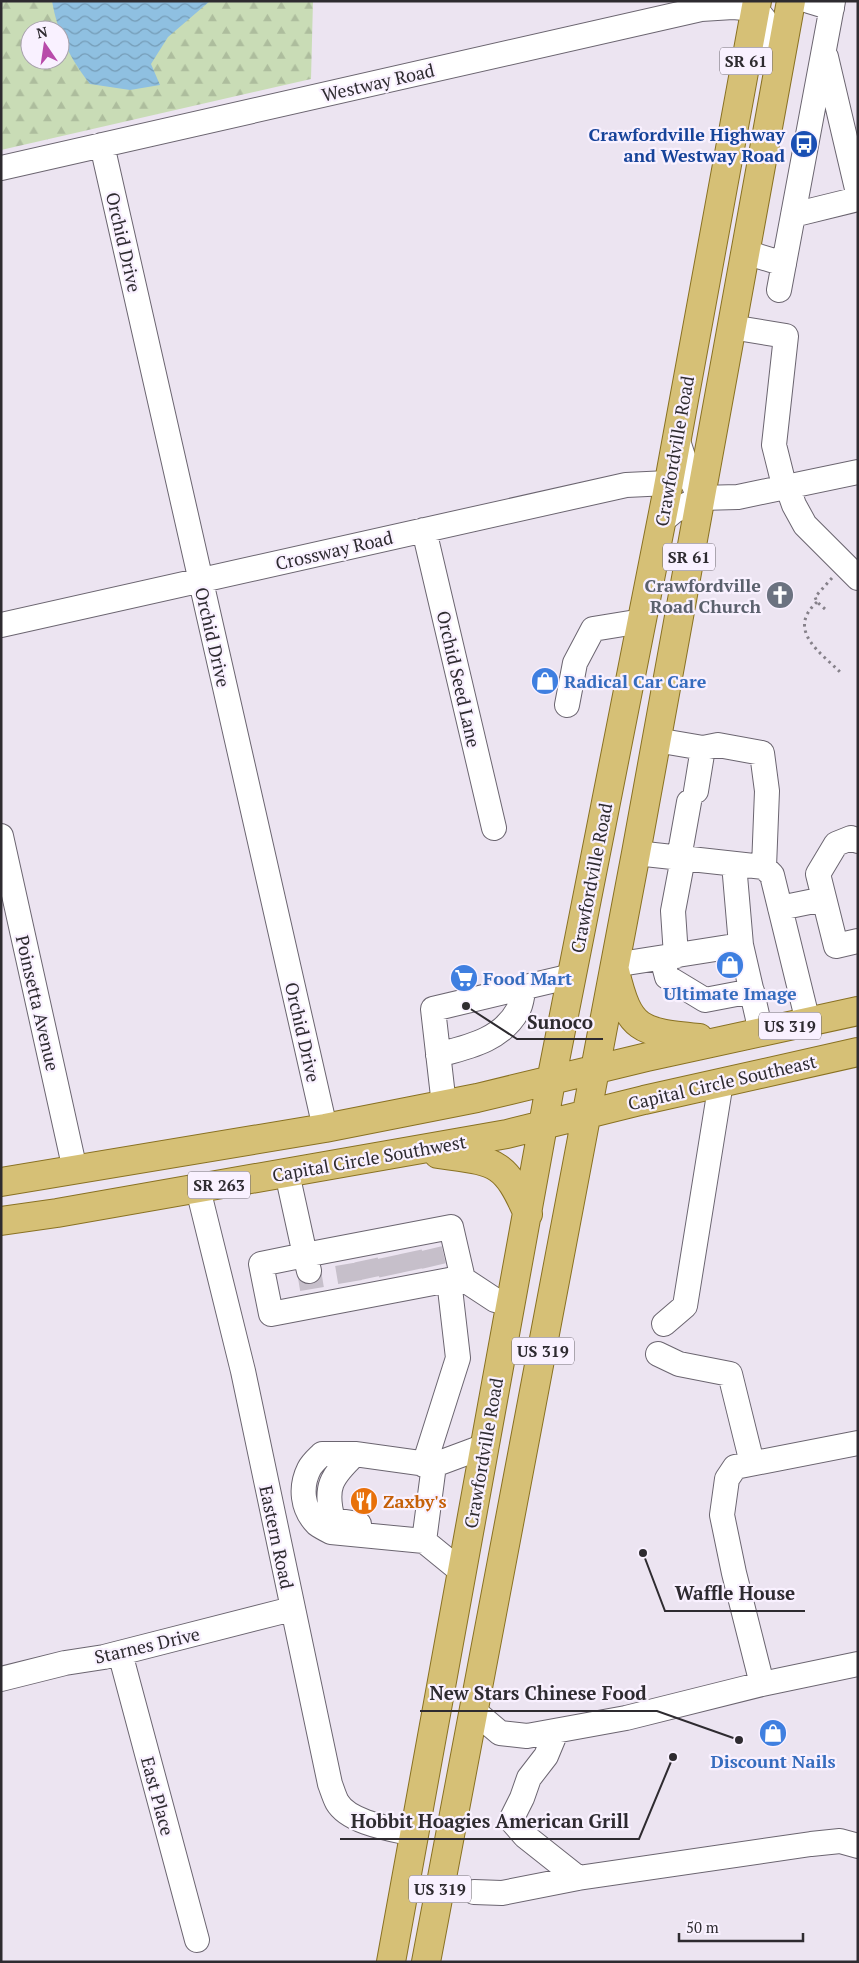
<svg xmlns="http://www.w3.org/2000/svg" width="859" height="1963" font-family="'PT Serif',serif">
<defs>
<pattern id="forest-firs" width="22" height="20" patternUnits="userSpaceOnUse" patternTransform="scale(1.25)"><rect width="22" height="20" fill="#c9dcb6"/><path d="M5 1l3.5 6h-7zM16 11l3.5 6h-7z" fill="#adbd9d"/></pattern>
<pattern id="water-waves" width="16" height="10" patternUnits="userSpaceOnUse" patternTransform="scale(1.25)"><rect width="16" height="10" fill="#8fc0e1"/><path d="M0 5q4-4 8 0t8 0" fill="none" stroke="#759cb7"/></pattern>
</defs>
<rect width="100%" height="100%" fill="#ece4f1"/>
<path fill="url(#forest-firs)" fill-rule="evenodd" d="M1 1H313L311 79 1 150ZM30 30H60V60H30Z"/>
<path fill="url(#water-waves)" d="M52 1H210L168 37 151 64 160 85 130 90 90 84C69 57 58 34 52 1Z"/>
<g fill="none" stroke-linecap="round" stroke-linejoin="round">
<path stroke="#c6bfca" stroke-width="24" stroke-dasharray="24 12" stroke-linecap="butt" d="M430 1249 434 1266
M410 1252 414 1270
M387 1257 391 1275
M366 1260 370 1278
M347 1264 350 1282
M309 1271 312 1289"/>
<defs>
<path id="minor" d="M809 1 832 8
M756 9 764 19 779 64
M826 57 858 193
M102 145 325 1128
M1 168 701 9 733 7 756 9
M793 215 858 199
M745 252 784 264
M779 290 833 1
M731 327 786 336 774 445 785 489
M677 438 689 475 700 498
M788 488 794 505 805 525 858 578
M662 521 674 511 700 498 738 497 858 472
M424 530 494 828
M1 625 626 485 668 483
M567 705 575 663 593 629 642 621
M656 740 703 748 718 745 762 753 767 791 764 867
M696 791 703 748
M1 836 75 1170
M858 841 851 838 836 844 818 874 836 946 858 941
M636 853 764 867 772 875 808 1022
M679 858 689 802
M734 864 741 945 761 1032
M780 908 824 899
M676 956 673 911 683 858
M662 958 667 977 705 1000 752 991
M614 965 741 945
M438 1055C468 1047 502 1040 518 1010 522 1004 522 994 524 987
M444 1105 433 1009 572 976
M287 1173 305 1255 451 1227 463 1279 449 1280 271 1314 261 1264 305 1255 309 1271
M198 1189 243 1371 330 1784C332 1789 334 1796 337 1802 349 1823 392 1829 414 1834
M463 1279 495 1300 510 1304
M664 1324 685 1306 721 1082
M658 1354 679 1364 730 1374 752 1463
M355 1454C331 1477 324 1487 333 1520L359 1524
M424 1465 458 1358 449 1280
M424 1541 434 1465
M462 1572 424 1541 331 1532C327 1530 321 1527 317 1524 302 1509 300 1487 309 1469 312 1463 318 1458 322 1454H355L434 1465 485 1446
M120 1653 197 1940
M1 1679 65 1663 104 1657 292 1609
M762 1684 734 1573 722 1515 727 1479 735 1467 858 1443
M474 1711 500 1733 527 1736 626 1718 762 1684 858 1664
M556 1732 546 1756 529 1778 522 1798 511 1820 525 1836 578 1878
M474 1892 502 1893 578 1878 811 1844 840 1841 858 1846"/>
<path id="major" d="M615 971C629 1031 640 1032 699 1038
M438 1154C495 1162 504 1159 528 1214
M1 1182 325 1128 477 1098 647 1057 858 1011
M1 1221 57 1213 507 1134 644 1100 858 1052
M391 1962 551 1081 666 498 757 1
M426 1962 636 853 791 1"/>
</defs>
<use href="#minor" stroke="#6b6570" stroke-width="26"/>
<use href="#major" stroke="#897122" stroke-width="30"/>
<path stroke="#86818a" stroke-width="3" stroke-dasharray="2.5 4" stroke-linecap="butt" d="M817 602C786 630 820 652 840 672
M825 609 817 602 815 597 832 578"/>
<use href="#minor" stroke="#fff" stroke-width="24"/>
<use href="#major" stroke="#d6c076" stroke-width="28"/>
</g>
<defs>
<symbol id="bus-disc" viewBox="-11 -11 22 22"><circle r="9.5" fill="#1a4fb4" stroke="#f9f1ff"/><path d="M-5-6H5V4H4V6H2V4H-2V6H-4V4H-5ZM-3.5-4V0h7V-4ZM-3.5 1.2v1.5H-2V1.2ZM2 1.2v1.5H3.5V1.2Z" fill="#fff"/></symbol>
<symbol id="church-disc" viewBox="-11 -11 22 22"><circle r="9.5" fill="#6b7280" stroke="#f9f1ff"/><path d="M-1.2-6h2.4v3.5h3.3v2.4h-3.3V6h-2.4V-.1h-3.3v-2.4h3.3Z" fill="#fff"/></symbol>
<symbol id="shop-disc" viewBox="-11 -11 22 22"><circle r="9.5" fill="#3f7fe0" stroke="#f9f1ff"/><path d="M-5-2.5h2.3a2.7 3.5 0 0 1 5.4 0H5L5.5 6h-11ZM-1.5-2.5h3a1.5 2.3 0 0 0-3 0Z" fill="#fff"/></symbol>
<symbol id="supermarket-disc" viewBox="-11 -11 22 22"><circle r="9.5" fill="#3f7fe0" stroke="#f9f1ff"/><path d="M-6-5.5h2.5l.6 2H6L4.5 2H-2.5L-4.4-4H-6ZM-1.5 3.2a1.3 1.3 0 1 0 .1 0ZM3 3.2a1.3 1.3 0 1 0 .1 0Z" fill="#fff"/></symbol>
<symbol id="restaurant-disc" viewBox="-11 -11 22 22"><circle r="9.5" fill="#e8710a" stroke="#f9f1ff"/><path d="M-5-6h1v4h1v-4h1v4h1v-4h1v5L-1.5 .5V6h-2V.5L-5-1ZM5-6V6H3V1.5H1.5Q1.5-4 5-6Z" fill="#fff"/></symbol>
</defs>
<g fill-rule="evenodd">
<use href="#bus-disc" x="788" y="128" width="32" height="32"/>
<use href="#church-disc" x="764" y="579" width="32" height="32"/>
<use href="#shop-disc" x="529" y="665" width="32" height="32"/>
<use href="#shop-disc" x="714" y="949" width="32" height="32"/>
<use href="#supermarket-disc" x="448" y="962" width="32" height="32"/>
<use href="#restaurant-disc" x="348" y="1485" width="32" height="32"/>
<use href="#shop-disc" x="757" y="1717" width="32" height="32"/>
</g>
<g text-anchor="middle" dominant-baseline="central" stroke-width="4.5" stroke-linejoin="round" paint-order="stroke">
<g fill="#f9f1ff" stroke="#6b666e" stroke-width="1">
<rect x="720" y="47.5" width="52" height="27" rx="4"/>
<rect x="663" y="543.5" width="52" height="27" rx="4"/>
<rect x="759" y="1012.5" width="62" height="27" rx="4"/>
<rect x="188" y="1171.5" width="62" height="27" rx="4"/>
<rect x="512" y="1337.5" width="62" height="27" rx="4"/>
<rect x="409" y="1875.5" width="62" height="27" rx="4"/>
</g>
<g font-size="16" font-weight="bold" fill="#2e2b30">
<text x="746" y="61">SR 61</text>
<text x="689" y="557">SR 61</text>
<text x="790" y="1026">US 319</text>
<text x="219" y="1185">SR 263</text>
<text x="543" y="1351">US 319</text>
<text x="440" y="1889">US 319</text>
</g>
<g font-size="18" fill="#2e2b30" stroke="#f9f1ff">
<text transform="translate(378 82) rotate(-13)">Westway Road</text>
<text transform="translate(124 242) rotate(77)">Orchid Drive</text>
<text transform="translate(674 451) rotate(-80)">Crawfordville Road</text>
<text transform="translate(334 550) rotate(-13)">Crossway Road</text>
<text transform="translate(213 637) rotate(77)">Orchid Drive</text>
<text transform="translate(459 679) rotate(77)">Orchid Seed Lane</text>
<text transform="translate(591 878) rotate(-79)">Crawfordville Road</text>
<text transform="translate(38 1003) rotate(77)">Poinsetta Avenue</text>
<text transform="translate(303 1032) rotate(77)">Orchid Drive</text>
<text transform="translate(722 1082) rotate(-13)">Capital Circle Southeast</text>
<text transform="translate(369 1158) rotate(-10)">Capital Circle Southwest</text>
<text transform="translate(483 1453) rotate(-80)">Crawfordville Road</text>
<text transform="translate(277 1537) rotate(78)">Eastern Road</text>
<text transform="translate(147 1645) rotate(-13)">Starnes Drive</text>
<text transform="translate(158 1796) rotate(75)">East Place</text>
</g>
<g font-size="18" font-weight="bold" fill="#164399" stroke="#f9f1ff" text-anchor="end">
<text x="785" y="134">Crawfordville Highway<tspan x="785" dy="21">and Westway Road</tspan></text>
</g>
<g font-size="18" font-weight="bold" fill="#5b616d" stroke="#f9f1ff" text-anchor="end">
<text x="761" y="585">Crawfordville<tspan x="761" dy="21">Road Church</tspan></text>
</g>
<g font-size="18" font-weight="bold" fill="#366cbe" stroke="#f9f1ff" text-anchor="start">
<text x="564" y="681">Radical Car Care</text>
<text x="483" y="978">Food Mart</text>
<text x="730" y="993" text-anchor="middle">Ultimate Image</text>
<text x="773" y="1761" text-anchor="middle">Discount Nails</text>
</g>
<g font-size="18" font-weight="bold" fill="#c56008" stroke="#f9f1ff" text-anchor="start">
<text x="383" y="1501">Zaxby's</text>
</g>
</g>
<path fill="none" stroke="#2e2b30" stroke-width="2" d="M466 1006L517 1039H603M643 1553L665 1611H805M739 1740L657 1711H420M673 1757L639 1839H340"/>
<g fill="#2e2b30" stroke="#f9f1ff" stroke-width="2">
<circle cx="466" cy="1006" r="5"/>
<circle cx="643" cy="1553" r="5"/>
<circle cx="739" cy="1740" r="5"/>
<circle cx="673" cy="1757" r="5"/>
</g>
<g font-size="19" text-anchor="middle" font-weight="bold" fill="#2e2b30" stroke="#f9f1ff" stroke-width="4.5" stroke-linejoin="round" paint-order="stroke">
<text x="560" y="1029">Sunoco</text>
<text x="735" y="1600">Waffle House</text>
<text x="538" y="1700">New Stars Chinese Food</text>
<text x="490" y="1828">Hobbit Hoagies American Grill</text>
</g>
<rect width="859" height="1963" fill="none" stroke="#2e2b30" stroke-width="5"/>
<g transform="translate(45 45) rotate(347)"><circle r="24" fill="#f9f1ff" stroke="#a8a2ac"/>
<path d="M0-4L9 19L0 12L-9 19Z" fill="#b84baa"/>
<text y="-8" font-size="14" font-weight="bold" text-anchor="middle" fill="#2e2b30">N</text>
</g>
<path d="M679 1933v8h124v-8" fill="none" stroke="#2e2b30" stroke-width="2.5"/>
<text x="686" y="1933" font-size="15" fill="#2e2b30" stroke="#f9f1ff" stroke-width="4" paint-order="stroke">50 m</text>
</svg>
